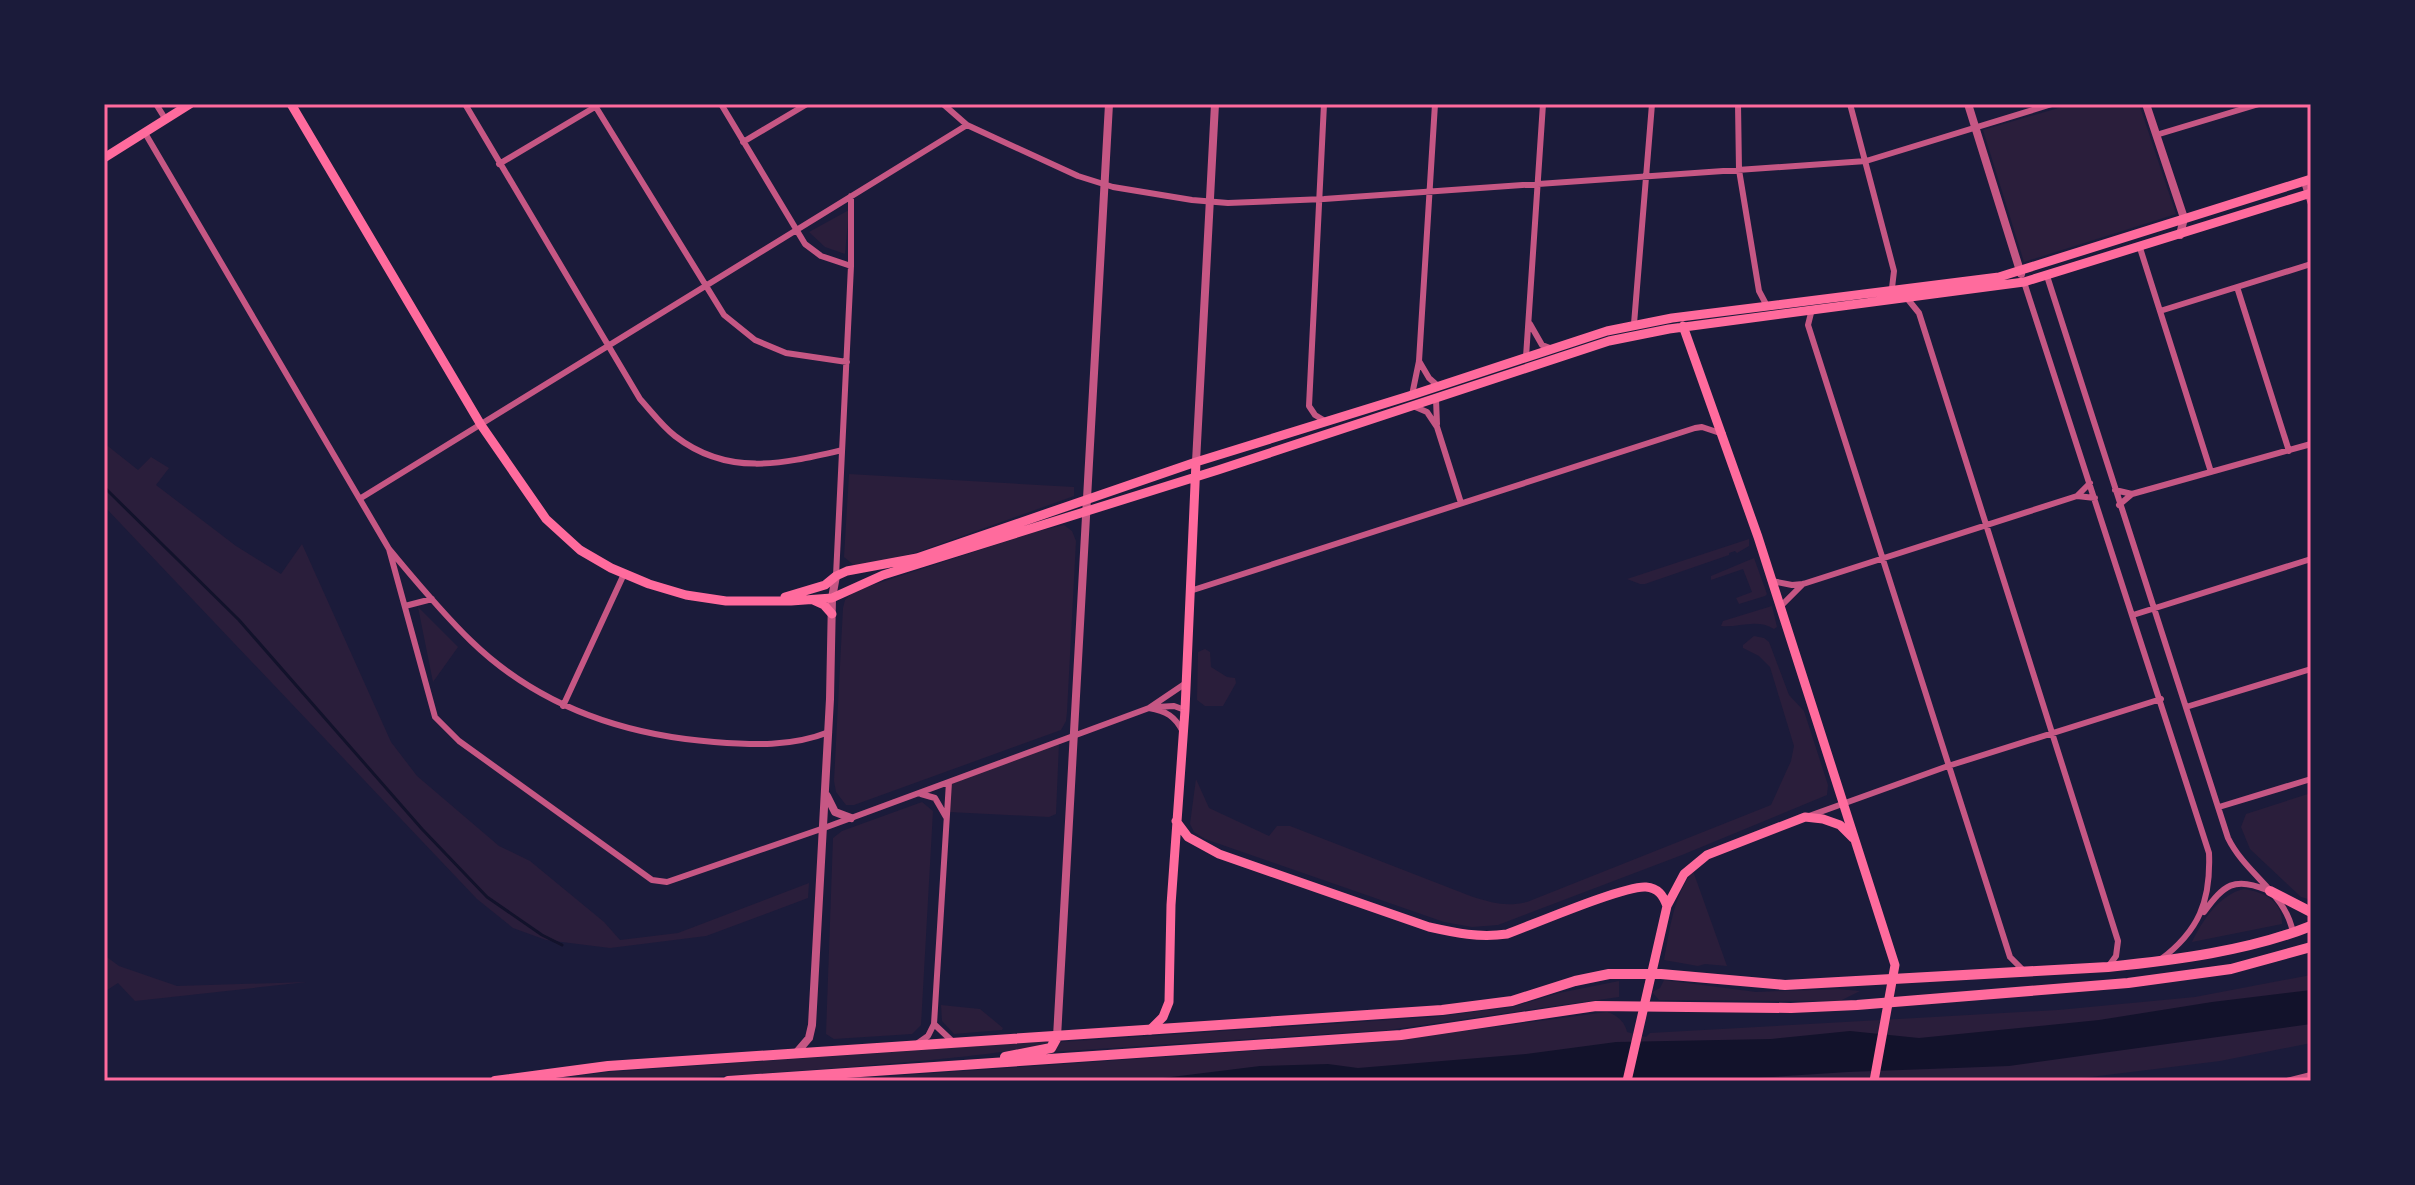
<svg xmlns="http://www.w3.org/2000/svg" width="2415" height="1185" font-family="Signika,sans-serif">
<rect width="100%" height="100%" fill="#1b1b3a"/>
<path fill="#2a1e3b" d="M2072 104H2139L2176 214 2024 262 1983 130Z
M849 210 845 254 825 247 809 232Z
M104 443 138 470 151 457 169 468 156 485 236 546 281 574 302 544 391 742 417 776 499 846 530 861 604 922 620 940 678 933 809 883 808 898 706 936 610 948 546 940 513 928 477 899 104 506Z
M849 474 1074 487V496L915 553 856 567 844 557Z
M1064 525 1072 531 1076 541 1067 712 1066 721 1061 730 854 805H846L836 792 834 781 843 608 845 600 854 591 1035 532Z
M1749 539V546L1737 553 1735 551 1729 553V555L1645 584H1640L1627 579Z
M1754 558 1767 594 1765 596 1739 604 1736 598 1752 592 1743 569 1711 580V576Z
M1772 606 1777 627 1774 629C1757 618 1738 628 1721 626L1723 621Z
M418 607 458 647 433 682Z
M1754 636 1764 638 1769 642 1789 695 1804 711 1828 785 1827 795 1682 855 1498 925 1472 927 1444 922 1205 839 1194 832 1190 824 1196 779 1209 808 1269 836 1277 826H1290L1473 897C1493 903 1506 907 1527 902L1771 805 1791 761 1794 746 1770 667 1759 656 1743 648V645Z
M1205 649 1210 652 1211 667 1227 677 1235 678 1236 683 1223 706H1205L1197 700 1198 652Z
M1059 743 1056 814 1049 817 949 812 951 784Z
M2311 793V900L2301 897 2250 849 2241 827 2246 814Z
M922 802 933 811 921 1025 912 1034 834 1039 826 1034 833 838 842 831Z
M1693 871 1727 966 1705 964 1698 966 1664 960C1670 929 1673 897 1693 871Z
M2244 889C2264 892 2283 901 2282 924L2192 942C2202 921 2220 894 2244 889Z
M104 955 119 966 177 986 307 982 135 1001 118 983 104 992Z
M2311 975V1043L2220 1061 2058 1081H818L1381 1042 1607 1012C1617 1015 1625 1022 1627 1032L1646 1037 1650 1033 2058 1010 2195 997Z
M1664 980 1756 992 1838 989 1860 991 1840 1001 1659 1000 1652 992 1660 988Z
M1619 981V997L1388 1030 1051 1052 1060 1042 1433 1017 1512 1007 1559 993Z
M941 1005 980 1009 1003 1028 1002 1030 954 1034 942 1021Z
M1050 1041C1033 1058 693 1078 645 1081 608 1083 571 1081 535 1081L609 1072Z"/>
<path fill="#12122b" d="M2311 990V1024L2009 1066 1848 1072 1710 1081H1139L1260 1066 1328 1064 1358 1068 1526 1054 1616 1042 1771 1039 1850 1031 1919 1038 2099 1020 2212 1002Z"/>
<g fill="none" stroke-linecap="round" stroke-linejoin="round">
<path stroke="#12122b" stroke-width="3" d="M104 487 239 620 422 829 487 897 542 935 562 945"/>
<path stroke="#c65784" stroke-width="6" d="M156 104 166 120
M465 104 640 399C651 411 662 426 675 436 728 477 782 464 842 450
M594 104 724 315 755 340 786 353 847 362
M721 104 805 244 821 256 851 266
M943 104 967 125 1078 176 1113 187 1192 200 1228 203 1324 199 1866 161 2052 104
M1324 104 1309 406 1315 415 1325 421
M1738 104 1739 170 1759 291 1767 306
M1850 104 1894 271 1892 288
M145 133 389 549C415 580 441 612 471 641 537 705 623 735 714 742 753 745 791 747 829 732
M2156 135 2259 104
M743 142 807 104
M499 164 600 104
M2304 182 2311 204
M2140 248 2211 472
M2047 276 2228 838C2246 875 2286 893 2293 933
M2024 282 2209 853C2211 901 2199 931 2160 960
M2237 287 2289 451
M1906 297 1919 313 2118 941 2116 956 2108 967
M1812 309 1808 325 2010 957 2023 970
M2160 311 2311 264
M1530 324 1542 345 1550 348
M1634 324 1652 104
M1526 357 1543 104
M1419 361 1429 378 1438 386
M1412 395 1419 361 1435 104
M1436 399 1437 424
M1413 406 1427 412 1437 427 1461 503
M2090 483 2077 496 2095 498
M2115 490 2132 494 2119 505
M2132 494 2311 444
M361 498 967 125
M389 549 435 717 459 741 652 880 667 882 824 828 1149 708 1186 683
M836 576 851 266V196
M1772 581 1792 585 1803 584 2077 496
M1190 591 1695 428 1702 427 1723 434
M405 606 432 599
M1780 607 1803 584
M2133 615 2311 559
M563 706 624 574
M1157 707 1174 706 1185 710
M2186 707 2311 669
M1149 708C1166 711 1175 716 1183 732
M921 794 935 798 946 817
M2219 807 2311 779
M1809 816 1948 766 2161 699
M2204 912C2224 885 2234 876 2267 890
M934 1024 951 1040
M918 1043 928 1036 934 1024 949 782
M2287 1081 2311 1075"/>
<path stroke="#c65784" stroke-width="8" d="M1968 104 2021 274
M2146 104 2184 218 2180 235
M1196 462 1215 104
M827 796 835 812 851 818
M1057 1037 1109 104
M797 1052 809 1038 812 1025 830 699 832 598 836 576"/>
<path stroke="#ff6b9d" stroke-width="9" d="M291 104 481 425 546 519 580 550 611 568 649 584 686 595 726 601H791L832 598 883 575 1218 470 1609 341 1669 329 2024 282 2311 193
M104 158 190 104
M1683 326 1758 537 1895 965 1874 1081
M785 597 825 585 836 576 847 571 917 558 1196 462 1412 395 1607 331 1672 318 1999 277 2311 179
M813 600 824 605 832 614
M1176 821 1188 837 1219 854 1429 927C1456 933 1479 938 1507 934 1532 925 1625 885 1646 887 1658 888 1663 895 1667 906
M1150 1030 1163 1017 1169 1002 1171 905 1185 710 1196 462
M1627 1081 1667 906 1684 874 1707 855 1805 817 1823 819 1840 825 1853 838"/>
<path stroke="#ff6b9d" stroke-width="10" d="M2270 891 2311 912
M1005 1057 1051 1048 1057 1037
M495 1081 608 1066 1442 1010 1512 1001 1575 981 1609 974H1661L1785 985 2108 967C2175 960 2248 951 2311 926
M728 1081 1401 1035 1596 1006 1791 1008 1857 1005 2128 983 2231 969 2311 947"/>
</g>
<rect width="2415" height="1185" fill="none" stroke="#1b1b3a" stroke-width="212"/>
<rect x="106" y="106" width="2203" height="973" fill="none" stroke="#ff6b9d" stroke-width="3"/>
</svg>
